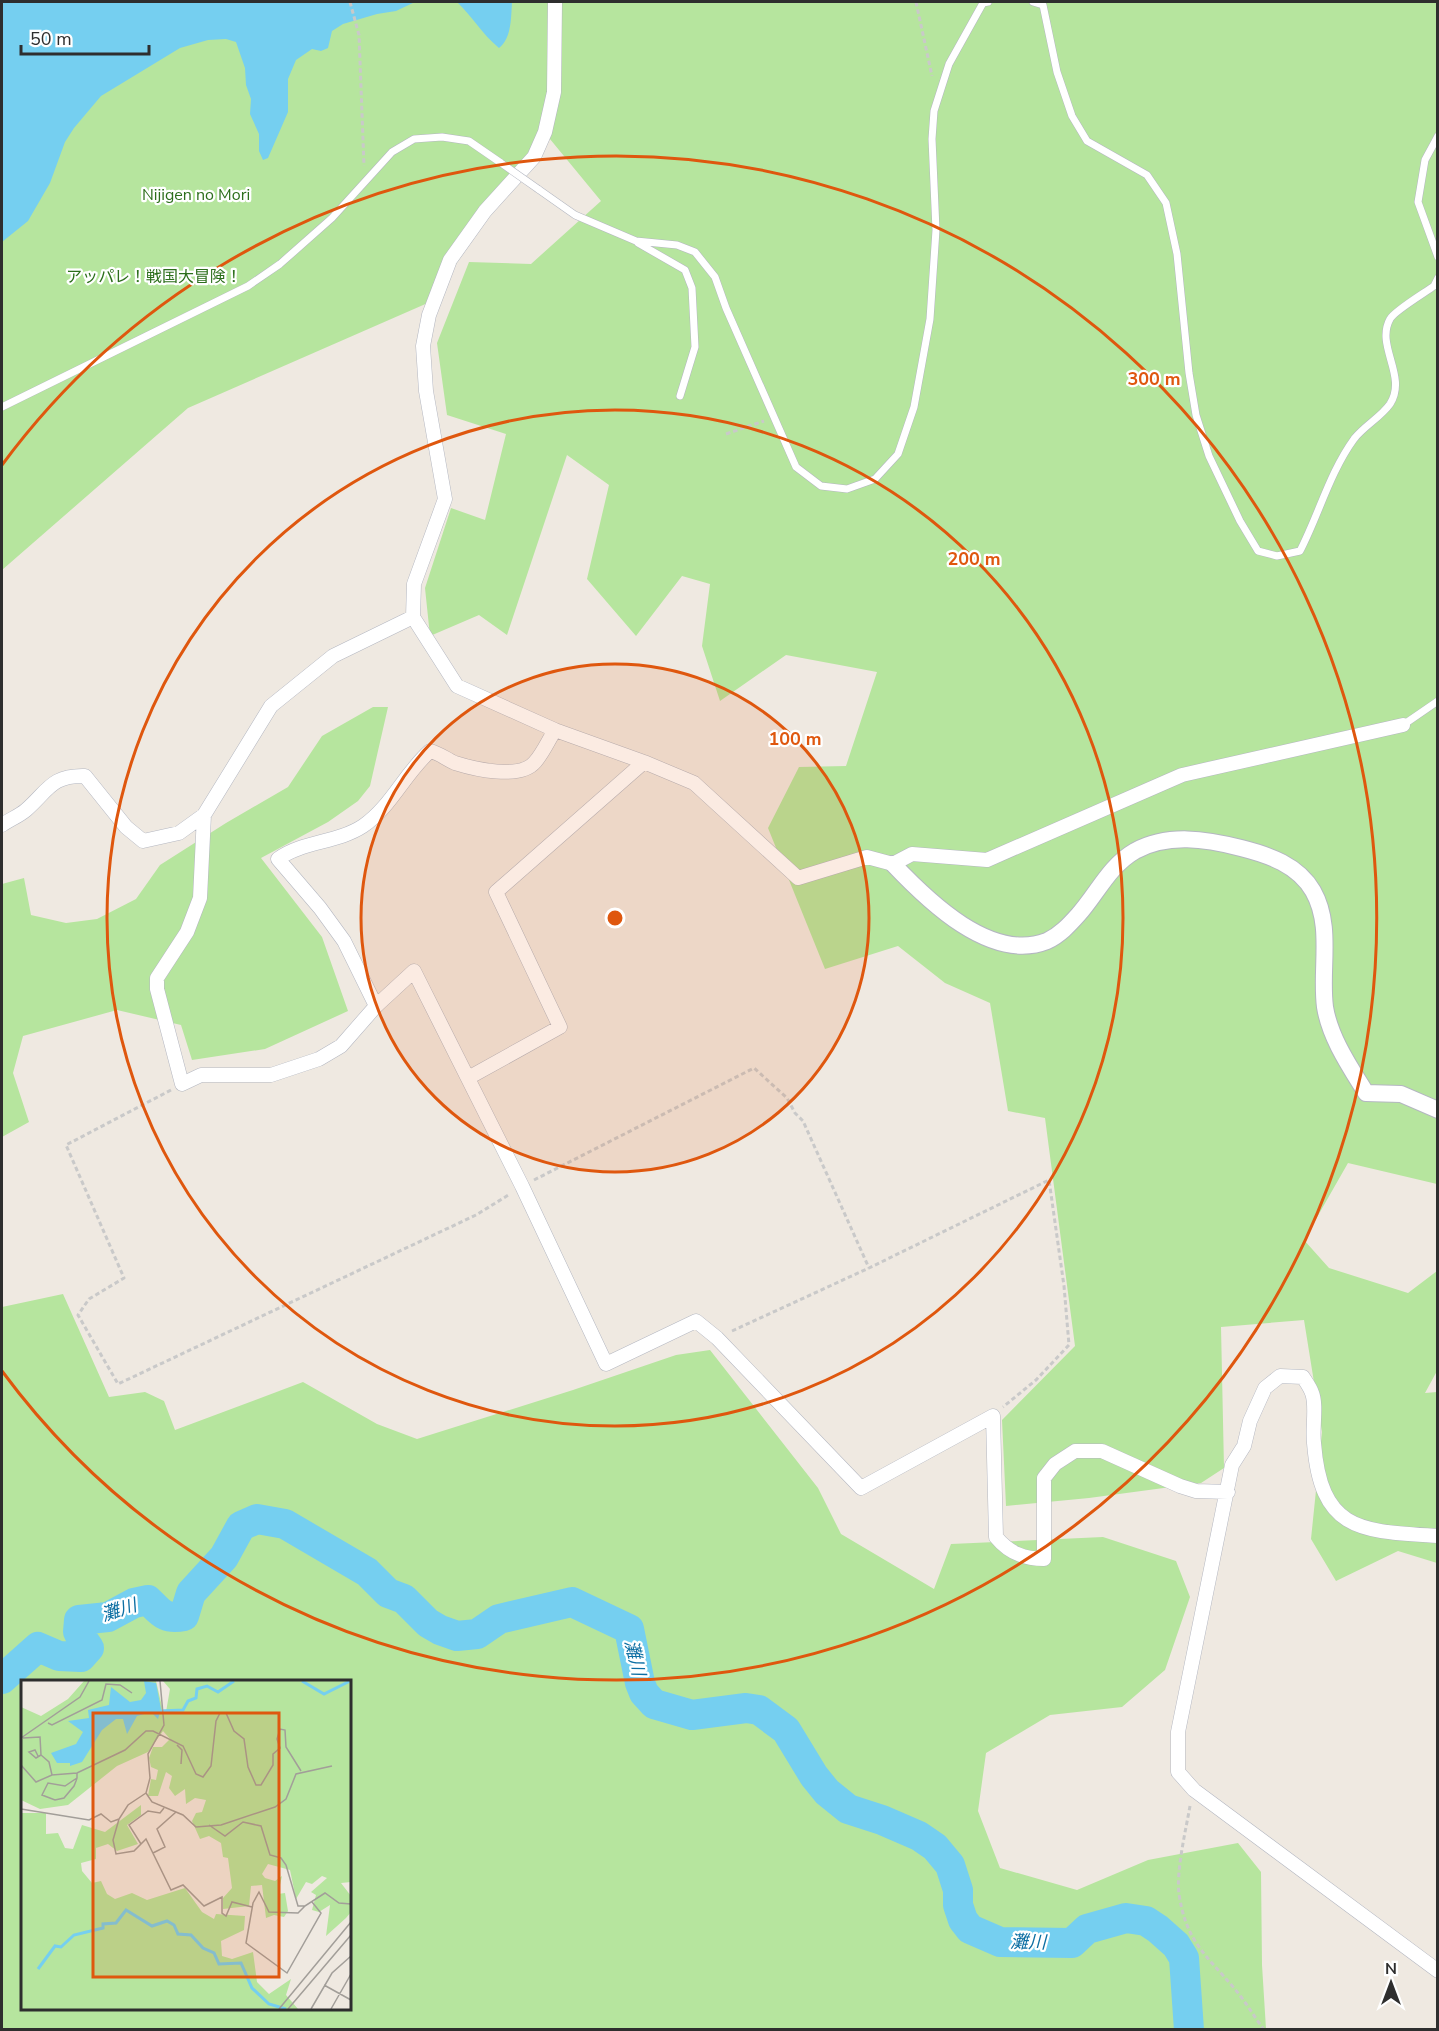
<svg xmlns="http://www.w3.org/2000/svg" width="1439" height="2031" font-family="'Nunito Sans','Noto Sans JP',sans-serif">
<rect width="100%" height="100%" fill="#efe9e1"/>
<path fill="#b6e59e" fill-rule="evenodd" d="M2 2H1437V1184L1348 1163 1304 1240 1329 1268 1408 1293 1437 1271V1371L1425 1393 1437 1392V1563L1398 1551 1336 1581 1311 1539 1322 1432 1304 1320 1221 1327 1224 1468 1201 1483 1089 1498 1006 1506 1002 1420 1075 1346 1045 1118 1008 1111 990 1003 945 983 898 946 825 969 768 828 799 767 846 766 877 672 786 655 720 701 702 646 710 584 682 576 636 636 587 579 609 485 567 455 507 635 479 615 430 636 425 588 451 508 485 520 506 434 447 415 437 343 469 262 531 264 601 201 545 133 430 302 188 408 2 570Z
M373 707H388L370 786 358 801 328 822 261 858 322 937 348 1011 265 1049 192 1060 181 1025 117 1010 23 1036 13 1073 29 1122 2 1137V884L24 878 31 915 66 923 97 919 136 899 160 865 226 823 288 787 322 736Z
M63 1294 109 1397 145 1392 164 1401 175 1430 303 1382 377 1424 417 1439 573 1390 676 1355 710 1350 818 1488 841 1534 934 1589 951 1544 1103 1537 1176 1561 1190 1597 1165 1670 1122 1707 1050 1715 986 1753 978 1811 1000 1868 1077 1890 1148 1860 1238 1843 1261 1872 1262 1965 1266 2029H2V1307ZM22 1682H350V2008H22Z"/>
<path fill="#75cff0" d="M2 2H415L396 11 377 14 343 24 332 31 328 48 321 51 312 49 296 60 288 79V112L268 158 263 160 259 151V134L250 114 251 99 246 85 245 68 236 42 226 39 208 40 180 48 101 96 74 128 65 142 50 183 28 221 2 242Z
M457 2H512C511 16 512 38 499 48 482 34 472 16 457 2Z"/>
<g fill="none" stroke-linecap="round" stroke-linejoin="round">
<path stroke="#75cff0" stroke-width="30" d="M2 1679 38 1647 59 1656 81 1657 89 1648 78 1632 79 1620 108 1617 134 1603 148 1600C161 1613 165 1620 184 1616L191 1593 224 1557 241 1526 257 1519 285 1524 367 1572 388 1593 404 1599 428 1623 440 1630 457 1636 477 1634 499 1619 572 1602 629 1629 640 1683 644 1693 654 1704 692 1715 746 1708 759 1710 786 1730 814 1776 827 1792 848 1809 882 1820 919 1836 935 1847 950 1865 958 1890V1905L963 1920 970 1929 1000 1942 1072 1943 1087 1929 1126 1918 1146 1921 1158 1929 1176 1945 1184 1958 1189 2030"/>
<defs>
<path id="service" d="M1033 2 1043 5 1057 72 1072 116 1087 141 1147 175 1166 203 1177 254 1189 373 1196 415 1209 456 1240 521 1258 551 1277 556 1300 551C1319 514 1330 472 1354 439 1364 426 1381 417 1390 404 1408 376 1375 346 1390 319 1394 311 1426 292 1434 286L1438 278
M1438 136 1425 160 1418 202 1438 257
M538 189 575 215 636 241 677 245 695 252 715 277 726 308 796 467 821 486 847 489 875 479 898 454 914 407 930 319 936 230 932 139 934 111 949 64 983 3 988 2
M638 243 685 270 692 288 695 347 680 396
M2 407 248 286 280 264 332 218 392 152 414 139 442 137 469 141 501 163
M1403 725 1438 701"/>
<path id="minor" d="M555 2 554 92 545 132 534 157 485 211 450 260 429 315 423 346 426 391 445 499 414 584 413 617 457 686 555 730 644 762 694 783 798 878 867 857 893 864 912 854 987 860 1182 775 1403 725
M204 815 200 898 187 932 157 978V989L182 1084 201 1075H271L319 1059 341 1046 376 1006 414 971 522 1186 606 1364 696 1321 717 1338 861 1488 993 1416 996 1537C1009 1553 1024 1559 1044 1559V1478L1055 1464 1075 1451H1102L1180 1486 1196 1491 1228 1492
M2 825C9 820 19 816 26 810 48 791 51 775 85 776L126 827 143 841 179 833 204 815 271 706 333 656 413 617
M376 1006 344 941 320 908 278 859C303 841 337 843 363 826 391 807 405 773 430 751 439 753 446 759 455 763 474 769 520 780 535 762 543 753 548 741 555 730
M468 1078 560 1027 496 892 644 762
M1438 1536C1362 1531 1321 1533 1314 1443 1312 1429 1317 1405 1312 1393 1310 1387 1306 1382 1303 1377L1280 1376 1265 1388 1250 1421 1244 1446 1232 1465 1178 1732V1772L1194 1790 1438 1971"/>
<path id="tertiary" d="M893 864C928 901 991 963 1047 941 1060 935 1069 925 1078 915 1097 894 1109 866 1135 851 1168 833 1206 839 1241 848 1269 855 1298 865 1313 891 1333 926 1320 969 1325 1007 1330 1038 1350 1067 1366 1093L1401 1094 1438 1110"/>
</defs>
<use href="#service" stroke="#b4b7c1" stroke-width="8"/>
<use href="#minor" stroke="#b4b7c1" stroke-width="15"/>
<use href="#tertiary" stroke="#b4b7c1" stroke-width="18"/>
<path stroke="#c9c9c9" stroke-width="3" stroke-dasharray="4.5 3" stroke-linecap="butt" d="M350 2 359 35 364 166
M916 2 932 76
M726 434 764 421
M171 1090 66 1145 124 1278 89 1299 78 1315 118 1384 476 1215 510 1194
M534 1180 754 1068 787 1098 795 1113 803 1121 869 1268
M732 1331 869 1268 1049 1180 1064 1286 1069 1345 1036 1380 1003 1407
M1190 1806C1186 1829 1176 1871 1179 1894 1186 1941 1205 1954 1234 1988 1245 2001 1254 2016 1264 2030"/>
<use href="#service" stroke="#fff" stroke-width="7"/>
<use href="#minor" stroke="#fff" stroke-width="14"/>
<use href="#tertiary" stroke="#fff" stroke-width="16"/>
<defs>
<path id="service-bridge" d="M501 163 538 189"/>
</defs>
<use href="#service-bridge" stroke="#b4b7c1" stroke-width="8" stroke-linecap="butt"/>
<use href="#service-bridge" stroke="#fff" stroke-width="7"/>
</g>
<circle cx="615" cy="918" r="254" fill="#df570e" fill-opacity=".12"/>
<g fill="none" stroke="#df570e" stroke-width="3">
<circle cx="615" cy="918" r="254"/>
<circle cx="615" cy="918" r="508"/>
<path d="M2 465A762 762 0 1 1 2 1371"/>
</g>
<g text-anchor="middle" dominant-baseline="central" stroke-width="4.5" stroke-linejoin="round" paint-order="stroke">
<g font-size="16" fill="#2c6e1b" stroke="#fff">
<text x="196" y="195">Nijigen no Mori</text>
<text x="154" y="277">アッパレ！戦国大冒険！</text>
</g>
<g font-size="18" font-style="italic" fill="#0d6fa3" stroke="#fff">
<text transform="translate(119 1610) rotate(-18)">灘川</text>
<text transform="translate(635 1658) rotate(77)">灘川</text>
<text transform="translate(1028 1942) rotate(1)">灘川</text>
</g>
</g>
<g transform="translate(21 1680)">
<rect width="330" height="330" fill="#efe9e1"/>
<path d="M63 1H135L142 31 145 32 149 9 142 1H330V202L320 203 330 216V232L325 238 305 256 309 225 298 232 291 230 295 215 290 212 306 198 301 196 291 204 285 202 275 219 269 190 247 184 241 194 244 198 254 201 261 196 257 214 264 213 267 231 263 237 253 235 245 238 241 205 230 206 228 226 202 229V218L211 208 207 178 202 177 200 163 188 156 179 159 171 141 175 133 181 132 185 120 174 118 165 124 164 109 154 116 148 108 151 96 145 92 137 116H127L130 99 135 100 137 90 130 87 128 78 132 67H141L149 59 142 51 127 72 96 86 47 125 19 129 0 120V27L20 36 47 19ZM120 125V135L106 145 117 164 96 171 87 164 75 168V179L60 183 61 191 71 203 80 201 86 214 94 219 111 213 126 220 164 208 181 232 193 239 195 234 224 236 223 250 200 261 201 276 211 279 232 272 236 302 248 314 270 299 265 315 277 329H0V133H25V154L37 153 44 168 52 169 61 145 84 152Z" fill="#b6e59e"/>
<path d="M123 1 135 3 140 29 137 39 130 32 116 36 106 54 102 39H95L81 50 61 82 49 86V83H36L30 73 55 64 62 52 47 41 68 38 67 30 88 25 90 7 109 22 120 20 125 13Z" fill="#75cff0"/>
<path fill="none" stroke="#75cff0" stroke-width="3" d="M281 1 303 14 329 1M139 31 162 30 167 21 175 18 176 9 186 6 197 12 213 1M17 289 34 266 40 267 53 255 82 248V244L95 243 105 230 131 246 146 241 153 245 157 254 170 255 182 268 193 273 198 284 220 283 231 308 248 324 265 329"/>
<path fill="none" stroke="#a29e99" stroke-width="1.5" d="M139 1 143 45 127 74 129 98 125 113 131 122 162 135 175 147 200 145 254 127 265 119 275 94 311 86M27 43 31 45 81 20 85 4 99 5 111 13M0 58 59 17 68 1M2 58 19 57 20 75 28 82 31 95 56 93 104 70 125 51H132L162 66 175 94 182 97 190 86 195 41 199 33H205L213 51 223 59 227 87 235 105H240L252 85V74L259 68 256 59 259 49 264 50 265 67 280 91M156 65 161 70 160 84M17 76 14 70 8 72 15 78 20 75M0 85 15 102 31 95M56 98 44 106 27 103 21 115 34 120 43 118 53 106 55 101 56 98V93M125 113 107 125 98 139 92 160 95 174 113 171 125 159 150 210 162 205 183 226 201 217V233L205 236 211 222 231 227M0 129 68 140 80 134 90 142 98 139M188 145 204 156 222 142 240 146 249 175 260 178 265 185 277 226H284L304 213 318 223 330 224M120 164 108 145 127 131 139 133 143 128M132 173 144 167 136 149 155 132M284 226 277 233 248 232 238 212 232 223 225 263 266 293 300 233 291 222M303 305 330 320M258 329 330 242M267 329 330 255M290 329 311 293 330 276M310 329 330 294"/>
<path fill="#df570e" fill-opacity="0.15" stroke="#df570e" stroke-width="3" d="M72 33H258V297H72Z"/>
<rect width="330" height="330" fill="none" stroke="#2e2e2e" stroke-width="3"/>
</g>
<circle cx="615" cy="918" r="9" fill="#df570e" stroke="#fff" stroke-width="3"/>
<g font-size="18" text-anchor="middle" font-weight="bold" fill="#df570e" stroke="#fff" stroke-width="4.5" stroke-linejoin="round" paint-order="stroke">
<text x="1154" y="385">300 m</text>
<text x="974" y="565">200 m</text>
<text x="795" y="745">100 m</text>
</g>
<rect width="1439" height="2031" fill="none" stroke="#2e2e2e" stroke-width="6"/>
<g transform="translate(1391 1983)" stroke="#ffffff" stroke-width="4.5" paint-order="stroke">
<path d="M0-4.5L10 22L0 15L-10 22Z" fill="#2e2e2e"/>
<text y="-9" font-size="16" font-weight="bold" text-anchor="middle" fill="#2e2e2e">N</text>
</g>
<path d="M21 45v9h128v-9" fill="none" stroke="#2e2e2e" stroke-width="3"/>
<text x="30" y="45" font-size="18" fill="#2e2e2e" stroke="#ffffff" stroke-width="4.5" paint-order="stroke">50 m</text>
</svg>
